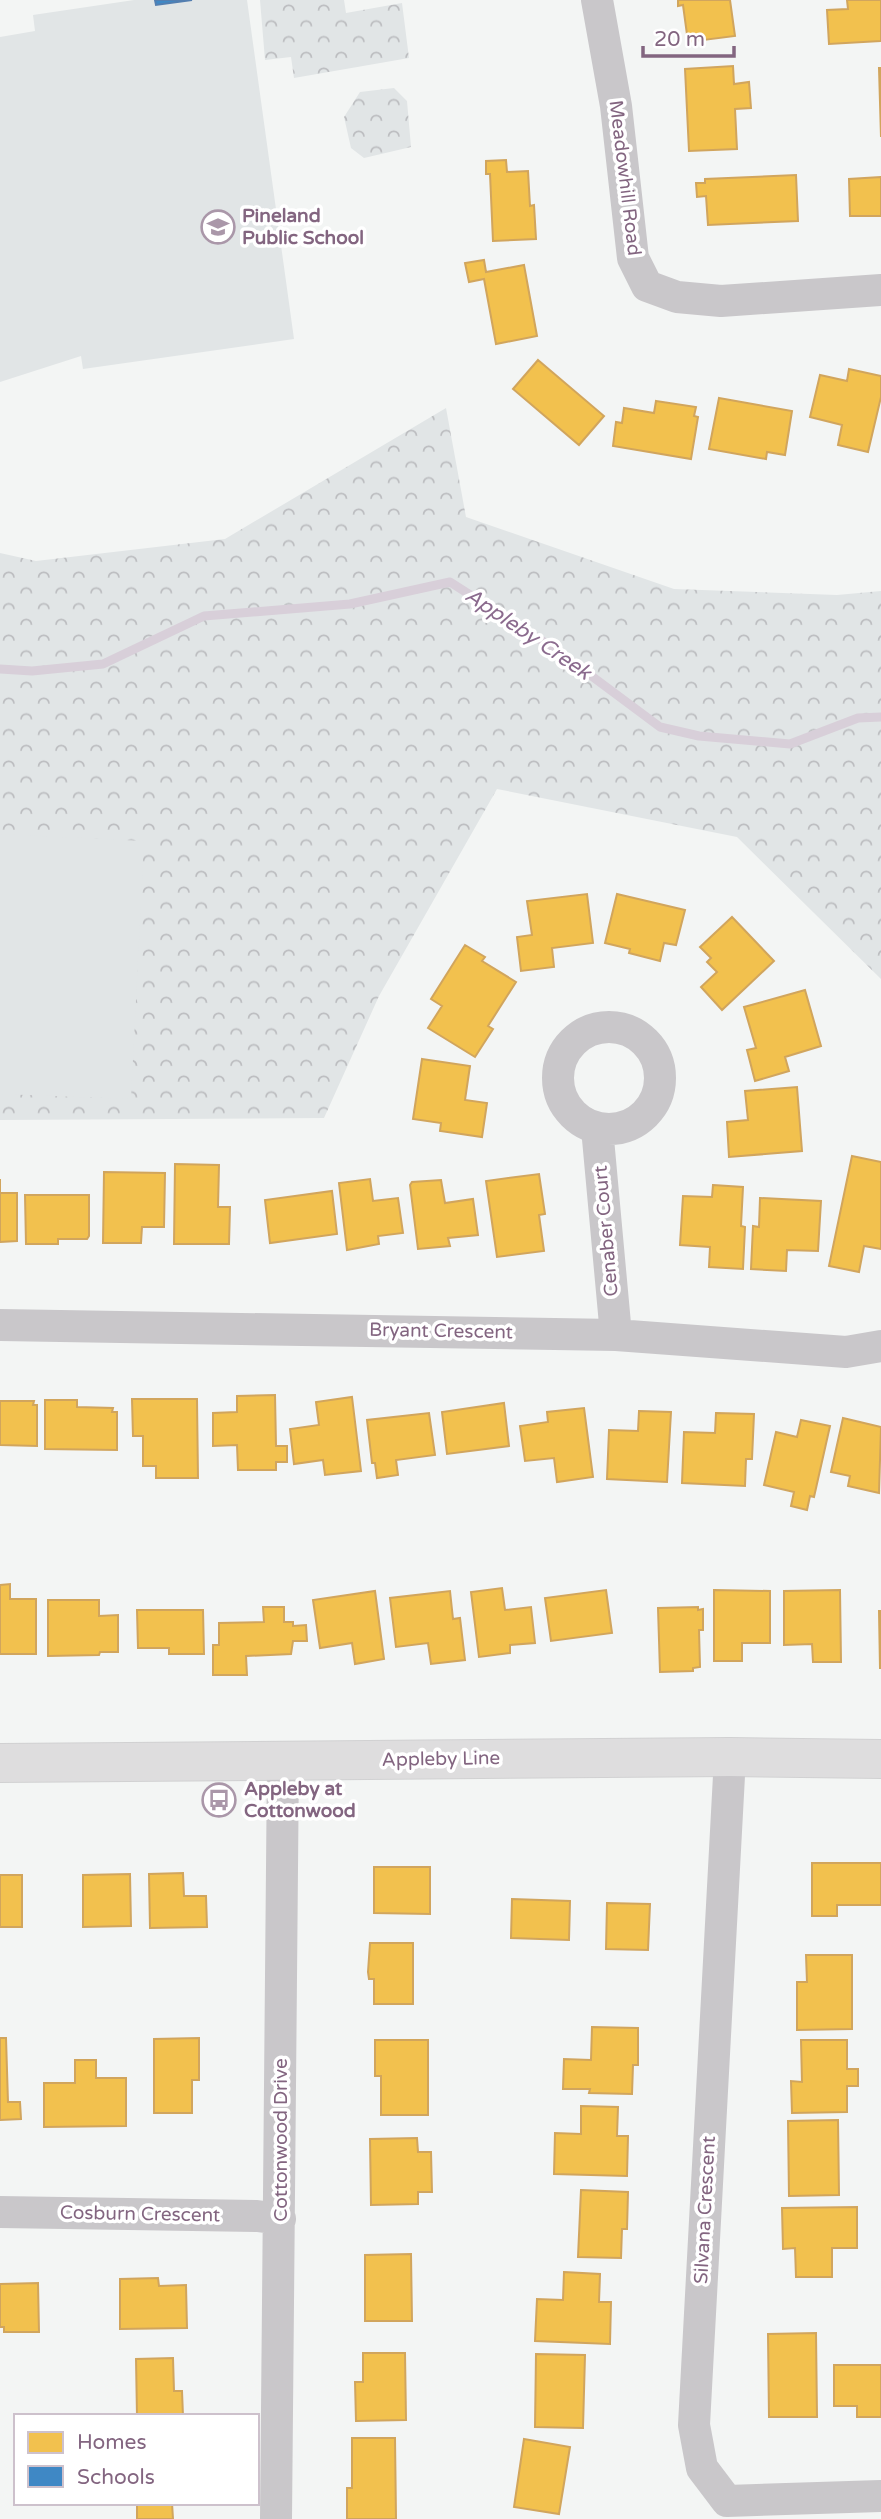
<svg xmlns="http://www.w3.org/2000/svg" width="881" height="2519" font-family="'Varela Round',sans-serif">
<defs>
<pattern id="park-crowns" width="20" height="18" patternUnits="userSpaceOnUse" patternTransform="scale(1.75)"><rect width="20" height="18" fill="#e1e5e6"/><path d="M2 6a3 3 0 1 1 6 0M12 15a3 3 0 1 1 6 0" fill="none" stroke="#bcbdc0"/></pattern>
</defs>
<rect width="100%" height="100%" fill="#f3f5f4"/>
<path fill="url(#park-crowns)" d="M260 0H344L346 13 402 3 409 58 294 78 291 57 265 60Z
M394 88 407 101 411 147 364 158 351 148 344 117 360 92Z
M446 408 466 517 674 589 837 595 881 591V979L737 837 497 789 379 996 324 1118 0 1120V553L36 561 225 539Z"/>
<path fill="#e1e5e6" d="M134 0H247L294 339 83 369 81 356 0 382V37L35 31 33 15Z
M0 834 144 841 131 1099 0 1094Z"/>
<path fill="#f2c14e" stroke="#d1a55d" stroke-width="2" d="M678 0H730L735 36 688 42 683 5 678 6Z
M847 0H881V41L829 44 827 10 848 9Z
M733 66 734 84 749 82 751 108 735 109 737 149 689 151 685 69Z
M879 68H881V137Z
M506 160 507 172 528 171 530 206 534 205 536 239 493 241 490 174H486V161Z
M796 175 798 221 708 225 706 196 697 197 696 183H705V179Z
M881 177V216H850L849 179Z
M484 260 486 272 524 265 537 336 496 344 484 279 469 282 465 263Z
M538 360 604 416 579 445 513 389Z
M849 369 881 376V397L868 452 838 445 842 425 810 417 820 375 847 381Z
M719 398 792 411 785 455 767 452 766 459 709 449Z
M656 401 696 407 694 416 698 417 691 459 613 446 616 422 622 423 624 408 654 413Z
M587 894 593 943 552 948 554 967 521 971 517 937 532 935 527 901Z
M617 894 685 910 676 945 664 943 660 961 629 953 630 949 605 943Z
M732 917 774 961 722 1010 701 987 717 972 707 962 711 958 700 947Z
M465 945 485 957 482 961 516 982 488 1026 493 1029 475 1057 428 1028 442 1006 431 999Z
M805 990 821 1046 785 1057 789 1071 755 1081 747 1050 756 1048 744 1007Z
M422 1059 470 1066 465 1100 487 1103 482 1137 440 1131 441 1123 413 1119Z
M797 1087 802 1151 729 1157 727 1122 748 1120 745 1091Z
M852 1156 881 1162V1249L864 1246 859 1272 829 1266Z
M175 1164 219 1165 218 1207H230L229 1244H174Z
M104 1172 165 1173 164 1227H142L141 1243H103Z
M539 1174 545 1214 539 1215 544 1251 497 1257 486 1181Z
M0 1179V1193H17V1241L0 1242Z
M370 1179 373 1201 398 1198 403 1233 378 1236 379 1244 347 1250 339 1183Z
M441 1180 445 1203 473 1199 478 1235 448 1238 450 1246 418 1249 410 1185 412 1182Z
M713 1185 743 1187 741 1226 745 1227 743 1269 709 1267 710 1247 680 1245 683 1196 712 1197Z
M332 1191 337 1234 270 1243 265 1200Z
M25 1195H89V1236L87 1239H58V1244H26Z
M760 1198 821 1201 818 1251 787 1250 786 1271 751 1269 753 1226 759 1227Z
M275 1395 276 1446H287V1462H276V1470H238L237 1445 213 1446V1413L237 1412V1396Z
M352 1397 361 1471 325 1475 323 1460 294 1464 290 1429 319 1425 316 1402Z
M132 1399H197L198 1478H156V1466H143V1436H133Z
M45 1400H77V1407L113 1408 112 1412H117V1450L45 1449Z
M0 1401H34L33 1405H37V1446L0 1445Z
M504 1403 509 1446 447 1454 442 1412Z
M584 1408 593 1477 557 1482 554 1458 525 1461 520 1426 548 1422 547 1412Z
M639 1411 671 1412 667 1482 607 1479 609 1430 638 1431Z
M429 1413 435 1455 396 1460 398 1475 377 1478 375 1463H372L367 1420Z
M716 1413 754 1414 752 1459H746L745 1486 682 1483 684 1432 715 1433Z
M843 1418 881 1427 879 1493 848 1486 850 1476 831 1472Z
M801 1420 830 1426 814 1497 810 1496 807 1510 791 1506 794 1492 764 1485 776 1432 797 1437Z
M10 1584V1599H36V1654H0V1585Z
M502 1588 505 1610 531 1607 535 1643 510 1645V1653L479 1657 471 1592Z
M606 1590 612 1633 551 1641 545 1598Z
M714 1590 770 1591V1643H742V1661H714Z
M840 1590 841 1662H813L812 1644 784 1645V1591Z
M375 1591 384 1659 355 1664 352 1643 320 1648 313 1600Z
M450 1591 453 1619 460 1618 465 1660 431 1664 428 1643 396 1647 390 1598Z
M48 1600H99V1616L118 1615V1652H100L99 1655 48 1656Z
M263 1607H284V1622H293V1626L306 1625 307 1641H293L291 1654 246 1656 247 1675H213V1645H219V1623L264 1622Z
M698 1607V1610L703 1609V1630H699L700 1667 693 1668V1671L660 1672 658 1608Z
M137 1610H203L204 1654H169V1648H138Z
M879 1611H881V1668H880Z
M812 1863H881V1905H837V1916H812Z
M374 1867H430V1914L374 1913Z
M183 1873 184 1896H206L207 1927 150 1928 149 1874Z
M130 1874 131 1926 83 1927V1875Z
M0 1875H22V1927H0Z
M512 1899 570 1901 569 1940 511 1938Z
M607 1903 650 1904 648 1950 606 1949Z
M370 1943H413V2004H374V1979H369L368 1972Z
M806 1955H852V2029L797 2030V1982H807Z
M592 2027 638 2028V2065H633L632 2094 589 2093 590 2089H563L564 2059 591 2060Z
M0 2038H6L8 2102H20L21 2119 0 2120Z
M199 2038V2080H192V2113H154V2039Z
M375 2040H428V2115H381V2076H375Z
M801 2040H847V2069H858V2086H847V2112L792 2113 791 2081 802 2082Z
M75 2060H96V2078H126V2126L44 2127V2083H75Z
M581 2106 618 2107 617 2136H628L627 2176 554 2174 555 2133 581 2134Z
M838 2120 839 2195 789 2196 788 2121Z
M417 2138 418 2152H431L432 2192H418V2204L371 2205 370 2139Z
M581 2190 628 2192 627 2229H622L621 2258 578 2257Z
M857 2207V2248H832V2277H796L795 2248 783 2249 782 2208Z
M411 2254 412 2321H365V2255Z
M564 2272 600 2274 599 2302H611L610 2344 535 2341 537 2299 563 2300Z
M158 2278 159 2286 186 2285 187 2328 120 2329V2279Z
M38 2283 39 2332H4V2327H0V2284Z
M816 2333 817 2417H769L768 2334Z
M363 2353H405L406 2420 356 2421 355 2382H363Z
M536 2354 585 2355 583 2428 535 2427Z
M173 2358 174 2391H182L183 2416H137L136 2359Z
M834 2365H881V2417H857V2406H834Z
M352 2438H395L396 2519H347V2488H352Z
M524 2439 570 2447 559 2514 514 2507Z
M137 2503H172L173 2519H137Z"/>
<path fill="#3f88c5" stroke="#537eb0" stroke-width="2" d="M155 0H192L156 5Z"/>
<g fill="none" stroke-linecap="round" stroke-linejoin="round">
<path stroke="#d8cfd9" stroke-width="9" d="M0 669 32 671 103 664 204 616 350 604 450 582 558 651 660 727 699 736 790 744 858 718 881 717"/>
<defs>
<path id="primary" d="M0 1763 730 1757 881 1759"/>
</defs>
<use href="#primary" stroke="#d1d1d2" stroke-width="40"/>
<path stroke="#c9c7ca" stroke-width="32" d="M597 0 616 106 633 258 647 286 677 297 721 301 881 290
M558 1078a51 51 0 1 1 102 0a51 51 0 1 1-102 0Z
M597 1128 616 1335
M0 1325 616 1335 846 1352 881 1346
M730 1757 694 2425 702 2468 727 2501 881 2496
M0 2212 257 2216 280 2219
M276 2519 283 1760"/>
<use href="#primary" stroke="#deddde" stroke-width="38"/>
</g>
<defs>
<symbol id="school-ring" viewBox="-11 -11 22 22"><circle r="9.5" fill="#fff" stroke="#aa97a9" stroke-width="1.5"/><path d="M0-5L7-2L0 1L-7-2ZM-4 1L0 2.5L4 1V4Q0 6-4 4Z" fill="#aa97a9"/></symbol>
<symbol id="bus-ring" viewBox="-11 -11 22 22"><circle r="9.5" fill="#fff" stroke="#aa97a9" stroke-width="1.5"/><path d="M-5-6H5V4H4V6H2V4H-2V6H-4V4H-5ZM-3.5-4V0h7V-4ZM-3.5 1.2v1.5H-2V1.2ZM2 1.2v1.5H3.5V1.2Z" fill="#aa97a9"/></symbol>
</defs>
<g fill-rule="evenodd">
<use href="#school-ring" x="199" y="208" width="38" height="38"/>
<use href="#bus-ring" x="200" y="1781" width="38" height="38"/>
</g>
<g text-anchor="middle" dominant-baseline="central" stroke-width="7" stroke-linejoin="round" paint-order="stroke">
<g font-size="19" fill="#836580" stroke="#fff">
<text transform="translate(625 178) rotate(83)">Meadowhill Road</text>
<text transform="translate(606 1231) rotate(-95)">Cenaber Court</text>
<text transform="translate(441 1331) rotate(1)">Bryant Crescent</text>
<text transform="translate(441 1759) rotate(-1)">Appleby Line</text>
<text transform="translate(281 2140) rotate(-90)">Cottonwood Drive</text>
<text transform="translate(705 2210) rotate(-87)">Silvana Crescent</text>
<text transform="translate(140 2214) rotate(1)">Cosburn Crescent</text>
</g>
<g font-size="19" font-weight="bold" fill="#836580" stroke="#fff" text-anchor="start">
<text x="242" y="216">Pineland<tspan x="242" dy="22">Public School</tspan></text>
<text x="244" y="1789">Appleby at<tspan x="244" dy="22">Cottonwood</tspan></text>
</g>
<g font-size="21" font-style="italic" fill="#8b6b8e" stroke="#fff">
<text transform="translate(528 634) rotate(34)">Appleby Creek</text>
</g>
</g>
<rect x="14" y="2414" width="245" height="91" fill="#ffffff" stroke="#cdc1cc" stroke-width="2"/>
<rect x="28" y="2432" width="35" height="21" fill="#f2c14e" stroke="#cdc1cc" stroke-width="2"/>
<text x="77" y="2449" font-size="21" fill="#836580">Homes</text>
<rect x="28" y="2466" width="35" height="21" fill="#3f88c5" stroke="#cdc1cc" stroke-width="2"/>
<text x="77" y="2484" font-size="21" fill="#836580">Schools</text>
<path d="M643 46v10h91v-10" fill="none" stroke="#836580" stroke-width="3.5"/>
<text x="654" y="46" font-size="21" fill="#836580" stroke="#ffffff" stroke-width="5" paint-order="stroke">20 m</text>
</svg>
